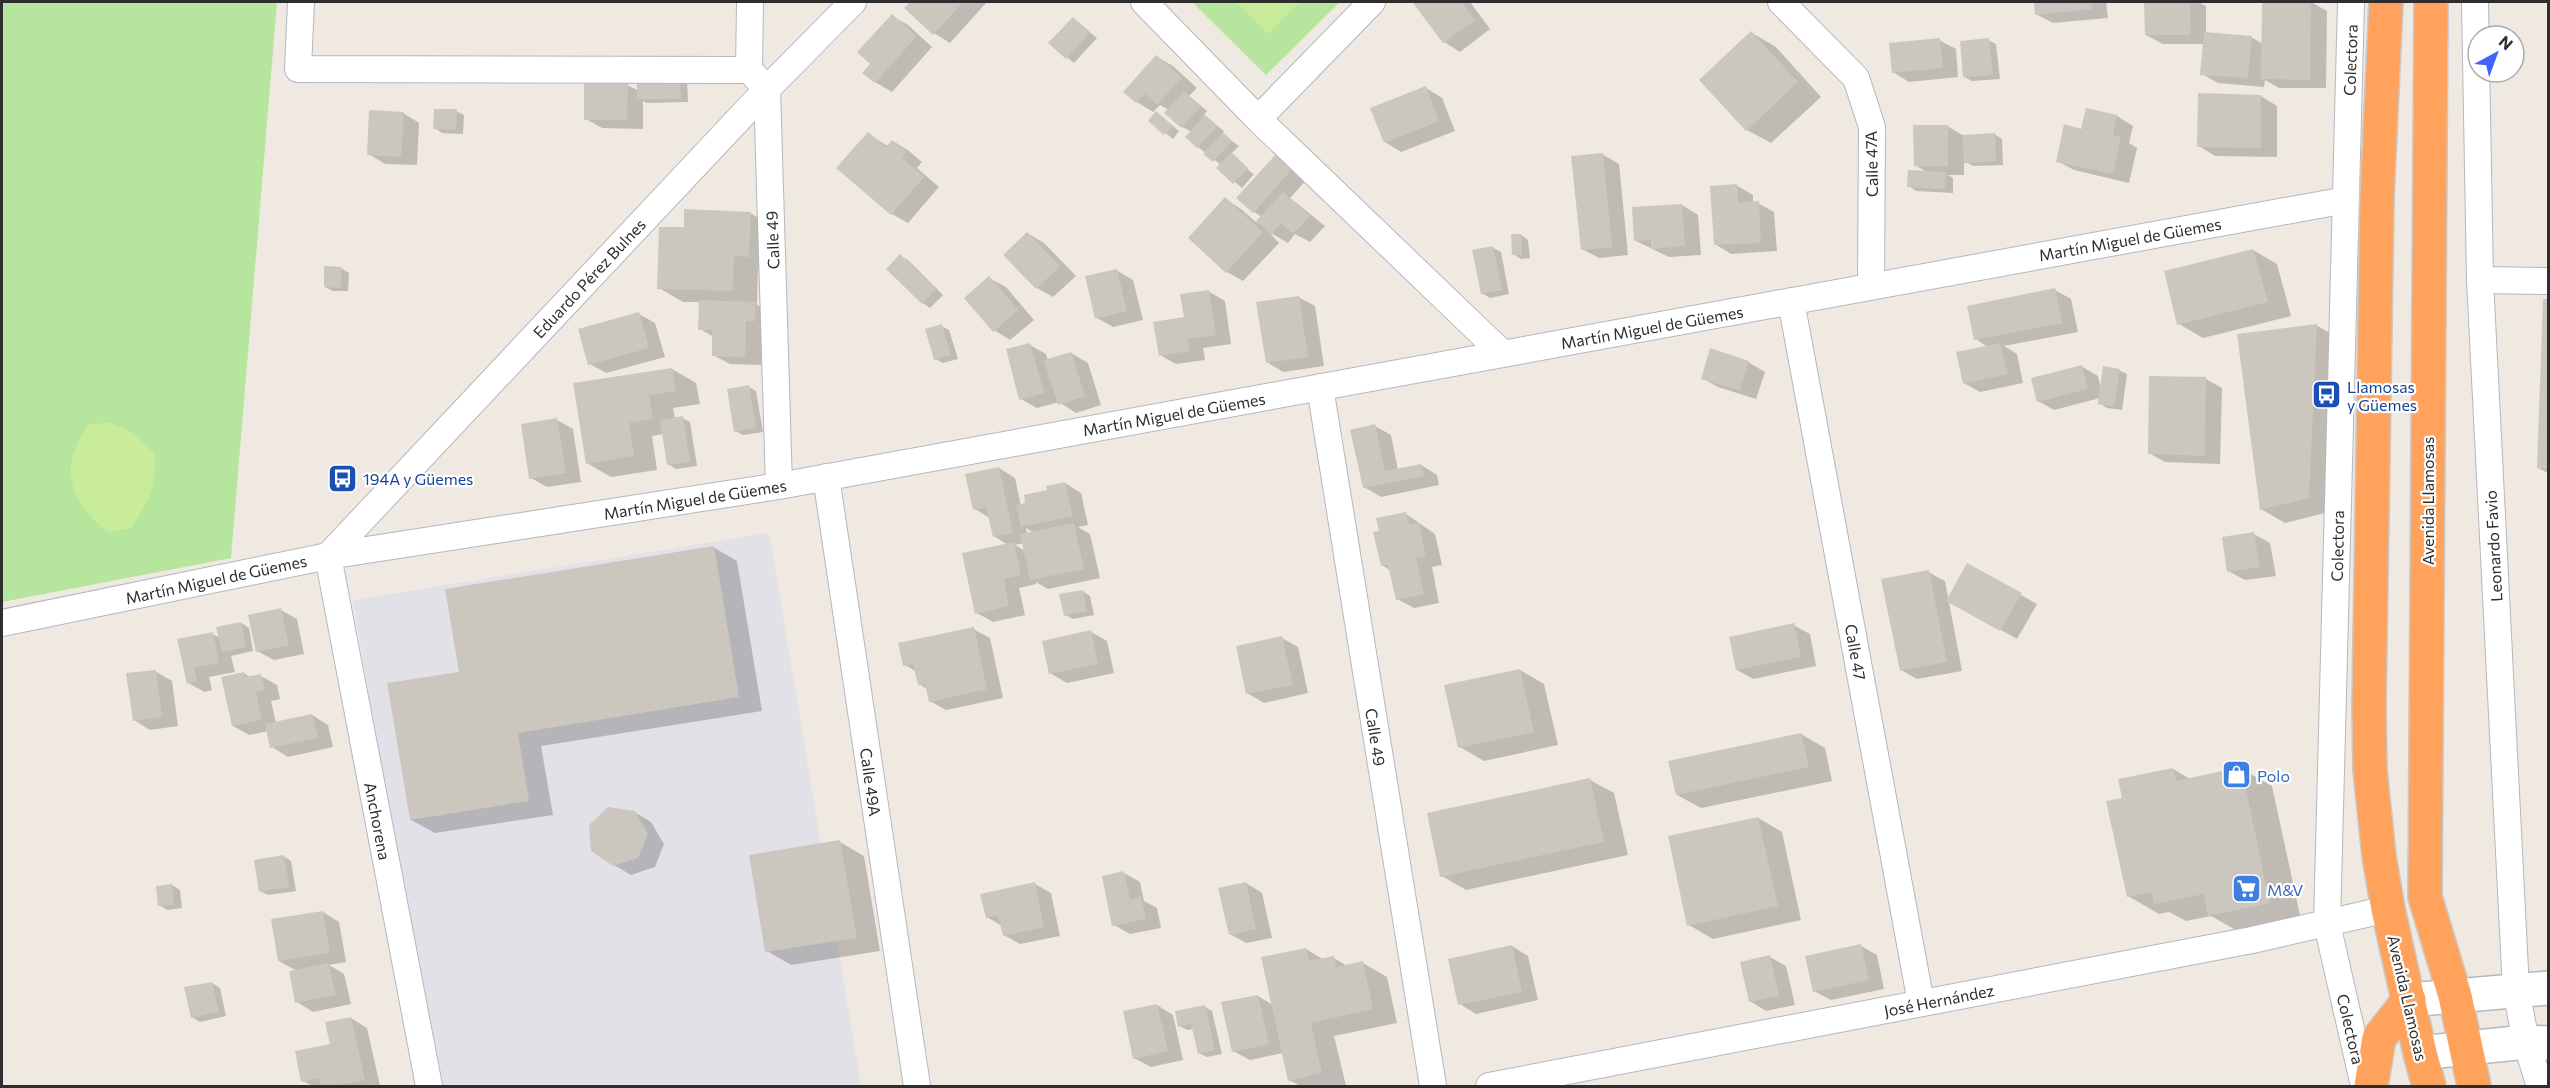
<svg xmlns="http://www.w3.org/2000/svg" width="2550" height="1088" font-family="Commissioner,sans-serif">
<rect width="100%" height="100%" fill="#efe9e1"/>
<path fill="#e3e1e8" d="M769 533 861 1086H434L353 600Z"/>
<path fill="#b6e59e" d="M2 2H277L231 558 2 602Z
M1192 2H1340L1266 75Z"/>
<path fill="#c9ec9a" d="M1236 2H1300L1268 34Z
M111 423 133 433 155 454C155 489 150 500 131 528L108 532C85 513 66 491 72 459 74 447 83 434 88 424Z"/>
<path fill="#0003" fill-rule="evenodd" d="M912 2H987L950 43 934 33 906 8Z
M1418 2H1470L1490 29 1460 52 1444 42 1415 4Z
M2035 2H2106L2108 18 2053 23 2036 14Z
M2146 2H2198L2206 6V34L2251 37 2263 44 2264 2H2311L2327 11 2326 88H2279L2265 80 2264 87 2218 83 2202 74 2204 44H2163L2146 35Z
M892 16 908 25 932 47 892 92 875 82 873 64Z
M1073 19 1097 38 1074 63 1051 43Z
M1752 33 1776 47 1821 97 1771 143 1747 130Z
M1939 40 1956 49 1958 77 1909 82 1893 72Z
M1988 40 1996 44 2000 79 1972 81 1964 77Z
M1157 57 1173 66 1197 88 1189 96 1207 111 1204 115 1224 131 1222 134 1239 146 1231 154 1253 174 1255 173 1242 188 1218 168 1221 165 1198 147 1192 132 1182 127 1169 110 1160 105 1153 112 1137 102 1125 92Z
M687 80 688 102 647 103 643 101V129L602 128 586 119 627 85 639 91Z
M1426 88 1442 98 1455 131 1401 152 1385 142Z
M2261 96 2277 106V157L2215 156 2199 146Z
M456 111 464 115 463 134 442 133 435 128Z
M403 113 419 123 417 165 385 164 369 154Z
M1157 113 1179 131 1173 139 1150 121Z
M2117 116 2133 126 2129 143 2137 148 2129 183 2074 170 2057 161 2082 130Z
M1947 126 1964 136 1994 134 2002 139 2003 165 1973 166 1964 161V175H1948L1953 178V193L1916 191 1909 186 1927 172 1915 165Z
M868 134 888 146 893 141 909 151 922 162 917 168 939 187 908 223 892 214Z
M1602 154 1619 164 1628 255 1599 258 1582 249Z
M1294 164 1309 177 1290 198 1325 226 1310 242 1295 234 1288 243 1269 232 1279 243 1243 281 1227 272 1190 238 1225 199 1241 209 1257 223 1262 217 1254 212Z
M1736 185 1753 195V203H1758L1774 212 1777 251 1731 254 1715 244Z
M1682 205 1698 215 1701 255 1669 257 1636 241Z
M750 213 774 227 773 270 758 269 757 305 771 313 762 330 761 365 730 364 713 355 714 337 700 329V302H683L659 288 685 229Z
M1027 233 1044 243 1076 276 1053 297 1037 288Z
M1521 235 1528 240 1530 258 1521 259 1513 254Z
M1493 248 1501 252 1509 294 1490 298 1482 293Z
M2253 250 2277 264 2291 316 2203 338 2179 324Z
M900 256 908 260 943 295 930 308 923 303 888 269Z
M341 268 349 273 348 291H333L325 287Z
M1116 270 1133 280 1143 320 1113 327 1097 318Z
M989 278 1006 287 1034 320 1010 340 994 330Z
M2055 290 2071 299 2078 332 2004 346 2017 354 2023 383 1980 392 1964 383 1988 347 1976 339Z
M1208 291 1225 301 1231 344 1203 348 1205 360 1176 364 1160 355Z
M1298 297 1315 306 1324 366 1283 372 1267 362Z
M2544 301H2548V473L2538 468Z
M639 314 655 323 665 357 606 373 590 364Z
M2316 325 2340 339 2333 511 2285 523 2261 509Z
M941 326 949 330 958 359 943 363 935 359Z
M1030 345 1046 354 1048 361 1071 353 1088 363 1101 405 1076 413 1059 402 1037 408 1021 399Z
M1748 362 1765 372 1756 399 1718 387 1702 378Z
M2081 366 2098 376 2101 389 2119 370 2127 374 2122 410 2107 408 2099 403 2100 398 2054 410 2038 401Z
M672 369 696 383 700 404 673 408 675 419 682 418 690 422 697 466 676 469 668 464 664 434 652 436 657 470 611 477 587 463Z
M2206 379 2222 388 2220 464 2165 462 2149 453Z
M749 387 756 391 763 432 743 435 735 431Z
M557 420 573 429 581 482 547 487 531 478Z
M1375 426 1391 435 1398 470 1421 465 1437 475 1439 485 1381 497 1364 487Z
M999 468 1015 478 1021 506 1065 483 1081 493 1088 525 1078 527 1090 534 1100 578 1048 589 1036 582V584L1019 588 1025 615 993 622 977 613 1008 545 994 536 990 518 975 509ZM1026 528 1034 533 1027 534ZM1024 543 1025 551 1015 545Z
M1406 514 1435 534 1442 565 1432 567 1439 603 1414 608 1397 599 1391 571 1382 565Z
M2254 534 2270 543 2276 576 2245 580 2228 571Z
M713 547 737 561 762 711 541 746 553 815 435 833 411 820 461 673Z
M1968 565 2037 604 2017 639 1948 600Z
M1928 572 1945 581 1962 671 1917 679 1901 670Z
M1082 591 1090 596 1094 615 1073 619 1065 615Z
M281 610 297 619 304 654 274 660 257 651Z
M241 623 249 628 253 651 231 656 235 672 209 677 212 690 205 692 188 683 179 641 212 634 221 638Z
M1793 625 1810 634 1816 666 1753 679 1737 670Z
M973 629 990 638 1003 698 946 710 930 701 927 689 919 684 917 672 905 665Z
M1091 632 1107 641 1114 673 1067 683 1050 673Z
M1282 638 1298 647 1308 693 1264 703 1247 693Z
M1520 670 1544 684 1558 745 1484 761 1460 747Z
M155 671 172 681 178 726 150 730 134 720Z
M244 673 251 678 261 676 277 685 280 699 271 701 276 723 312 715 328 725 333 747 288 757 272 747 268 731 249 735 233 726Z
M1801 734 1825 748 1832 781 1701 808 1677 795Z
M2240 768 2272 786 2301 920 2241 933 2211 916 2186 921 2169 912 2159 914 2128 896 2124 799 2173 769 2190 779Z
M1590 780 1614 793 1628 855 1466 890 1442 876Z
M634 812 651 822 664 844 655 867 631 875 614 865Z
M1758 818 1782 832 1801 920 1713 939 1689 925Z
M840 842 864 856 880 951 791 965 767 951Z
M283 856 291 861 296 891 268 895 260 891Z
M1124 873 1140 882 1144 901 1157 908 1161 928 1130 934 1114 925Z
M1246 883 1262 893 1272 938 1246 943 1230 934Z
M1035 884 1051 893 1060 936 1020 944 1004 935 1002 926 987 917Z
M172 885 180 890 182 908 167 910 159 905Z
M323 912 339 922 346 962 329 965 344 974 351 1004 313 1012 297 1002V971L279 961Z
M1512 946 1528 956 1538 1000 1476 1014 1460 1004Z
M1861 946 1877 955 1884 989 1831 1000 1814 991Z
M1306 949 1324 960 1334 958 1347 966 1363 963 1387 977 1397 1023 1334 1036 1346 1086H1301L1289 1080 1283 1053 1250 1060 1233 1051 1258 996 1273 1005Z
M1770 957 1786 966 1795 1005 1766 1011 1750 1001Z
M212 983 220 988 226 1016 200 1022 192 1017Z
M1157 1005 1173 1015 1183 1060 1151 1067 1134 1058Z
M1205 1007 1212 1011 1222 1054 1207 1057 1199 1053 1194 1029 1187 1030 1180 1026Z
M351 1018 367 1028 380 1086H313L303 1081Z"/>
<path fill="#cbc7bf" d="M910 2H963L933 35 904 8Z
M1416 2H1462L1475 20 1443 43 1413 3Z
M2034 2H2091L2092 9 2035 15Z
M2144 2H2190L2191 35H2145Z
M2262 2H2311L2310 80 2261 79Z
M892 14 917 36 875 83 862 73 870 64 857 52Z
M1073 17 1090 32 1066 59 1048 43Z
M1751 31 1798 82 1746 131 1699 80Z
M2204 32 2252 36 2248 78 2200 75Z
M1940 38 1943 68 1892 73 1889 43Z
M1989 38 1993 75 1963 77 1960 41Z
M1156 55 1182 78 1157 105 1145 94 1136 103 1123 92Z
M680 74 681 99H637V75Z
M584 83H628L627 120H584Z
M1426 86 1439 121 1384 143 1370 108Z
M1184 91 1201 106 1181 128 1164 113Z
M2198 93 2261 95V148L2197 147Z
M2086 108 2117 115 2113 135 2121 137 2113 174 2056 162 2064 124 2081 129Z
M434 109H457L456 130 433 129Z
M369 110 404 112 401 157 367 155Z
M1156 111 1173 126 1164 135 1148 121Z
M1205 115 1218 126 1197 148 1185 137Z
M1913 125H1948V166H1914Z
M868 132 886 147 892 140 906 152 902 158 924 177 891 215 836 168Z
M1223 132 1232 141 1213 162 1203 154Z
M1995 133 1996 161 1964 163 1962 135Z
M1231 152 1248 168 1233 184 1216 168Z
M1278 152 1294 167 1253 213 1236 198Z
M1603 153 1612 247 1581 250 1571 156Z
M1908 170 1946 172 1945 189 1907 187Z
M1737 184 1738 203 1759 201 1761 243 1714 245 1710 186Z
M1283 192 1310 216 1293 234 1281 223 1271 235 1256 221Z
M1225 197 1263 232 1226 273 1188 238Z
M1682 204 1685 246 1651 249V240L1634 241 1632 207Z
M684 209 751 212 749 257 734 256 733 291 657 289 659 227H684Z
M1027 232 1060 266 1036 289 1003 255Z
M1511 234H1521L1522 255H1512Z
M1493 246 1502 290 1481 294 1472 250Z
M2253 249 2268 302 2177 325 2164 271Z
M900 254 936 289 922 304 886 269Z
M324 266 342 267 341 288 324 287Z
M1117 269 1127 311 1095 319 1085 276Z
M989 276 1018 310 993 332 964 298Z
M2055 288 2062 323 1974 340 1967 306Z
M1209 290 1216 335 1188 339 1190 351 1159 356 1153 322 1184 317 1180 294Z
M1299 296 1308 357 1266 363 1256 302Z
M2543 299H2548V469L2537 468Z
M699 300 756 302 755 321H746L745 357 712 356V330H698Z
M639 312 649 348 588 365 578 329Z
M942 324 951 355 934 360 925 329Z
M2317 324 2309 498 2260 510 2237 334Z
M1030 343 1044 393 1019 400 1006 349Z
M2000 343 2008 374 1963 384 1956 352Z
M1710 348 1749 361 1740 391 1701 379Z
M1071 352 1085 396 1058 405 1044 360Z
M2082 365 2088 389 2037 402 2031 378Z
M2103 366 2120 369 2114 407 2098 404Z
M672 368 676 391 649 395 653 419 629 423 634 456 586 464 573 383Z
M2149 376 2206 377 2205 456 2148 454Z
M749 385 756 428 734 432 727 389Z
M683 416 690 462 667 465 660 420Z
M557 418 566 473 529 479 521 424Z
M1375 424 1385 471 1421 464 1424 476 1363 488 1350 430Z
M999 467 1013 533 993 537 986 507 973 510 965 474Z
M1065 482 1073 516 1021 527 1016 505 1025 503 1024 495 1047 490 1046 486Z
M1406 512 1409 525 1419 523 1426 557 1416 558 1424 594 1396 600 1388 565 1381 566 1373 532 1379 531 1376 518Z
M1074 523 1084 569 1030 580 1020 534Z
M2254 532 2260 567 2227 572 2222 537Z
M1014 542 1021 575 1004 579 1009 606 975 614 962 553Z
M714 546 739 697 518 733 529 801 410 820 387 683 459 672 445 589Z
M1967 563 2022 593 2000 631 1946 601Z
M1929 570 1947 662 1900 671 1881 579Z
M1083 590 1087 611 1064 616 1059 594Z
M281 608 289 645 256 652 248 615Z
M241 622 246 647 222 652 216 627Z
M1794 623 1801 657 1736 670 1729 637Z
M974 627 987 689 929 702 925 684 918 685 913 664 903 666 898 643Z
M1091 630 1098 664 1049 674 1042 641Z
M213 632 219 663 194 668 197 681 187 684 177 639Z
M1282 636 1293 685 1246 694 1236 646Z
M1520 669 1534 732 1458 748 1444 685Z
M156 670 162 717 133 721 126 673Z
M244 672 245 677 261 674 265 690 256 692 262 720 232 726 221 677Z
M312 714 318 738 270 748 265 724Z
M1801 733 1809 767 1676 795 1668 761Z
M2241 767 2270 903 2208 916 2204 894 2154 904 2151 892 2127 897 2106 801 2122 798 2118 779 2173 768 2176 781Z
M1590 778 1604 842 1440 877 1427 813Z
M608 807 635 811 648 834 638 858 613 866 591 851 589 825Z
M1758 817 1778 906 1687 926 1668 836Z
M840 840 857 938 765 952 749 855Z
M284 855 289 887 259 892 254 860Z
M1124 871 1130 900 1141 897 1146 919 1112 926 1102 876Z
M1035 882 1044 927 1003 936 998 916 986 918 980 894Z
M1246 882 1256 929 1229 935 1218 888Z
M172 884 174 905 158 906 156 886Z
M323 911 330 953 278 961 271 919Z
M1861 944 1869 980 1813 992 1805 956Z
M1512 945 1522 992 1458 1005 1448 959Z
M1306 948 1309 961 1334 956 1336 967 1363 961 1373 1009 1311 1023 1322 1073 1288 1081 1261 957Z
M1770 955 1779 996 1749 1002 1740 962Z
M328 963 336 995 295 1003 289 971Z
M212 982 219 1012 191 1018 184 987Z
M1258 995 1269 1044 1232 1052 1221 1002Z
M1157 1004 1168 1051 1133 1059 1123 1011Z
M1205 1005 1215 1050 1198 1054 1191 1024 1178 1027 1175 1011Z
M351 1017 365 1080 332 1086H321L319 1078 301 1082 295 1051 330 1044 325 1022Z"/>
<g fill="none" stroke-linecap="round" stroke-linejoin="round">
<defs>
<path id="street" d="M301 2 298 69 749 70
M750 2 749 70 767 89 779 486
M1144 2 1258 119 1503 354
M1781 2 1856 78 1872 127 1871 287
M2351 2 2327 924 2364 1086
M2475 2 2480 280 2516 990 2526 1042 2540 1086
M1258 119 1372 2
M2480 280 2548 281
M1791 301 1921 1003
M1320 387 1433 1086
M826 477 917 1086
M328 556 767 89 853 2
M328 556 429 1086
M2 623 328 556 779 486 2346 200
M1489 1086 2252 940 2388 909"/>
<path id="secondary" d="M2409 1000 2548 988
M2420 1053 2526 1042 2548 1043"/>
<path id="highway" d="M2386 2 2377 198 2369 705 2370 770 2379 856 2388 909 2420 1053 2429 1086
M2431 2 2425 897 2455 996 2474 1086
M2371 1086 2379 1038 2409 1000"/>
</defs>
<use href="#street" stroke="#b4b7c1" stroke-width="28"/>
<use href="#secondary" stroke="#b4b7c1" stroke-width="36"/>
<use href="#highway" stroke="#c9c9c9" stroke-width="36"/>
<use href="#street" stroke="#fff" stroke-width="26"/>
<use href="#secondary" stroke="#fff" stroke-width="33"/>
<use href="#highway" stroke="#ffa35c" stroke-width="33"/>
</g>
<defs>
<symbol id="bus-square" viewBox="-11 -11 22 22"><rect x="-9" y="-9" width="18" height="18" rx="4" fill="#1a4fb4" stroke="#fff"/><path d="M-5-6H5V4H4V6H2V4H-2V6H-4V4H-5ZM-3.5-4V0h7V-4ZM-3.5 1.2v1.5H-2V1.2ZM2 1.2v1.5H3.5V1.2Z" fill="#fff"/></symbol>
<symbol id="shop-square" viewBox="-11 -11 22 22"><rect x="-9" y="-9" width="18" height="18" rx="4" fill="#3f7fe0" stroke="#fff"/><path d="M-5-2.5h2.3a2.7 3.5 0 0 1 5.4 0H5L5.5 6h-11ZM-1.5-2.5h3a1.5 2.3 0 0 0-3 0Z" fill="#fff"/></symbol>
<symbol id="supermarket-square" viewBox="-11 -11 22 22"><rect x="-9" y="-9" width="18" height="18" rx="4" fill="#3f7fe0" stroke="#fff"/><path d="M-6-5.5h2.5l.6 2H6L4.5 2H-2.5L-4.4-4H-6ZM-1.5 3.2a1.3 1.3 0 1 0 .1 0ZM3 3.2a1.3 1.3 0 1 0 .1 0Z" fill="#fff"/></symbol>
</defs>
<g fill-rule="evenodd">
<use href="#bus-square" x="2310" y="378" width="33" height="33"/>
<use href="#bus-square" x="326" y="462" width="33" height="33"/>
<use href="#shop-square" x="2220" y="758" width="33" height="33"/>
<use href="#supermarket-square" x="2230" y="872" width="33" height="33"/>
</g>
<g text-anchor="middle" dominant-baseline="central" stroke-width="4.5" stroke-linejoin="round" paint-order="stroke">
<g font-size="16" fill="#2e2e2e" stroke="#fff">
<text transform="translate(2350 60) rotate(-88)">Colectora</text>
<text transform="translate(1871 164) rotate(-91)">Calle 47A</text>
<text transform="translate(2130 239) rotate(-10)">Martín Miguel de Güemes</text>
<text transform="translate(772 240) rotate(-92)">Calle 49</text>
<text transform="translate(589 278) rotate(-47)">Eduardo Pérez Bulnes</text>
<text transform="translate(1652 327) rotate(-10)">Martín Miguel de Güemes</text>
<text transform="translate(1174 414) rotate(-10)">Martín Miguel de Güemes</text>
<text transform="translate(695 499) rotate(-9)">Martín Miguel de Güemes</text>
<text transform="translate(2427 501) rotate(-90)">Avenida Llamosas</text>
<text transform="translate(2337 546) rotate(-89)">Colectora</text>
<text transform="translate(2493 546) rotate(-93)">Leonardo Favio</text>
<text transform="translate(216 579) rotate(-12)">Martín Miguel de Güemes</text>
<text transform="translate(1856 652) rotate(80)">Calle 47</text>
<text transform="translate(1376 737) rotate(81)">Calle 49</text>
<text transform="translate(871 782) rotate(82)">Calle 49A</text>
<text transform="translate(378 821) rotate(79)">Anchorena</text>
<text transform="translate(2408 998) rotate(77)">Avenida Llamosas</text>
<text transform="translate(1939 1000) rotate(-11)">José Hernández</text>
<text transform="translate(2351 1029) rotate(77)">Colectora</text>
</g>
<g font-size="16" fill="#164399" stroke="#fff" text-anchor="start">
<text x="2347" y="386">Llamosas<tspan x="2347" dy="18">y Güemes</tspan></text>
<text x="363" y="478">194A y Güemes</text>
</g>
<g font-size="16" fill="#366cbe" stroke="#fff" text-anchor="start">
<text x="2257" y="775">Polo</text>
<text x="2267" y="889">M&amp;V</text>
</g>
</g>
<rect width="2550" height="1088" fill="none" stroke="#2e2e2e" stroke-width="6"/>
<g transform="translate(2496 54) rotate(41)"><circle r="28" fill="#ffffff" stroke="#ababab" stroke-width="1.5"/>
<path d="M0-4.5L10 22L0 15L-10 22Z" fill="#4264fb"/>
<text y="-9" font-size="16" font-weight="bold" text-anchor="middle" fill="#2e2e2e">N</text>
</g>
</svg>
